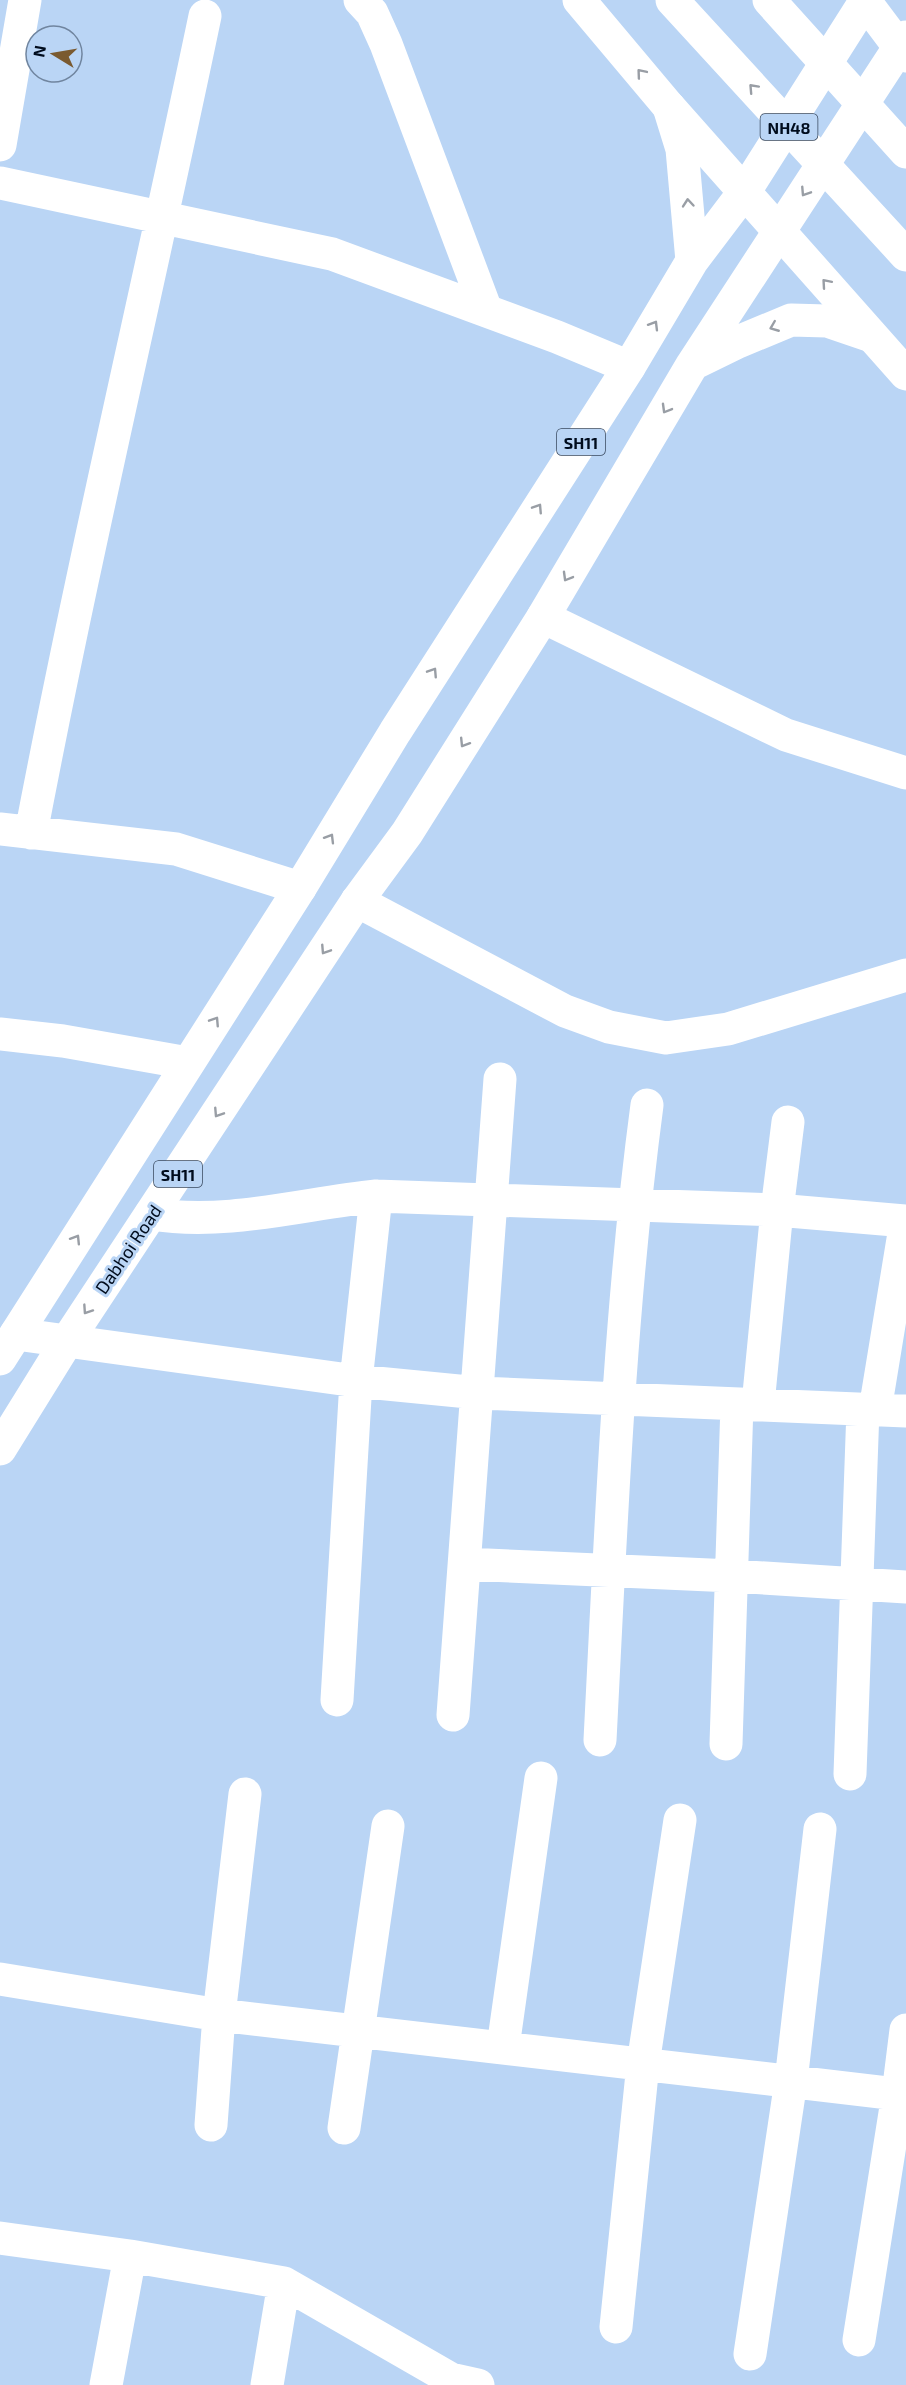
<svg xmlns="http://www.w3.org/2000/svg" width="906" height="2385" font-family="'Exo 2',sans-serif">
<rect width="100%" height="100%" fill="#bad5f5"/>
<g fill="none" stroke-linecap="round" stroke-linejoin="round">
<path stroke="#fff" stroke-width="33" d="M360 0 372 13 386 44 486 310
M579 0 669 107 906 374
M864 0 906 56
M0 145 25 0
M0 183 332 254 557 337 629 367
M543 617 786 735 906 773
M0 829 176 849 300 888
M31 833C83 560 148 289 205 16
M357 901 565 1011 609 1027 666 1038 728 1029 906 975
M0 1034 63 1041 188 1063
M151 1214C227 1226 301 1204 376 1196L777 1210 906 1221
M16 1334 356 1381 479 1393 906 1411
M758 1404 777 1210 788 1122
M875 1410 906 1221
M465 1564 732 1576 906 1587
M337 1700 356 1381 376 1196
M453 1715 500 1079
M600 1740C611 1528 619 1315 647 1105
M726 1744 737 1404
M850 1774 863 1409
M0 1979 219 2015 906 2095
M503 2047 541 1778
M211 2125 219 2015 245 1794
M344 2128 388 1826
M0 2238 130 2256 284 2283 451 2379 478 2385
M616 2327 643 2064 680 1820
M859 2340 898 2094 906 2030
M750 2354 791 2081 820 1829
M106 2385 130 2256
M267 2385 284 2283"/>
<path stroke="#fff" stroke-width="33" d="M669 107 682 149 692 261
M693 364 738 342 791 320 827 321 871 336
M0 1359 300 888 395 732 629 367 692 261 745 191 866 0
M0 1449 67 1341 357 901 407 833 543 617 692 365 906 37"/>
<path stroke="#fff" stroke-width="33" d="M672 0 906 255
M769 0 906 152"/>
</g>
<defs><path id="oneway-chevron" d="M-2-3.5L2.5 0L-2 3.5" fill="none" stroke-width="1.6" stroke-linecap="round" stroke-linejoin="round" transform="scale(1.5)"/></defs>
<g stroke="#999ea5">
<use href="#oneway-chevron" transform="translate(641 73) rotate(-130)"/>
<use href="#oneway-chevron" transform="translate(753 88) rotate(-133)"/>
<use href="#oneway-chevron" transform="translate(805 192) rotate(123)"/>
<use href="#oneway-chevron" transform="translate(688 203) rotate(-95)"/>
<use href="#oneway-chevron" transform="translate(826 283) rotate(-131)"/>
<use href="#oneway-chevron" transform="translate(654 325) rotate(-59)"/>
<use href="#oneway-chevron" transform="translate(774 327) rotate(158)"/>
<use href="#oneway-chevron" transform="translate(666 409) rotate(120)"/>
<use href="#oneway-chevron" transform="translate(538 508) rotate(-57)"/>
<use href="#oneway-chevron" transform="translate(567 577) rotate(120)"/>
<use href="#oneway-chevron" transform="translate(433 672) rotate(-57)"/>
<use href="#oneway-chevron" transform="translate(464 743) rotate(122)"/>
<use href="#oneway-chevron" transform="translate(330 838) rotate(-59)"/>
<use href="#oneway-chevron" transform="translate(325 950) rotate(123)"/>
<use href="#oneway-chevron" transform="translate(215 1021) rotate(-57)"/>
<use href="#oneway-chevron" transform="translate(218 1113) rotate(123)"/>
<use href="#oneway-chevron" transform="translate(76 1239) rotate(-58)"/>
<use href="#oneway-chevron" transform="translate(87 1310) rotate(124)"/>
</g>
<g text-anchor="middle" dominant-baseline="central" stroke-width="6" stroke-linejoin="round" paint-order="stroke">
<g fill="#bad5f5" stroke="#38485e" stroke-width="1.5">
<rect x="760.5" y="114" width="57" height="26" rx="4.5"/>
<rect x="557" y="429" width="48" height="26" rx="4.5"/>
<rect x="154" y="1161" width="48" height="26" rx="4.5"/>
</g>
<g font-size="16" font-weight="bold" fill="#000c1d">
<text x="789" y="127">NH48</text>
<text x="581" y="442">SH11</text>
<text x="178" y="1174">SH11</text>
</g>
<g font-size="18" fill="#000c1d" stroke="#bad5f5">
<text transform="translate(128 1249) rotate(-56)">Dabhoi Road</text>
</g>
</g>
<g transform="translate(54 54) rotate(281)"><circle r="28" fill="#bad5f5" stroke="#70859f" stroke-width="1.5"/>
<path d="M0-4.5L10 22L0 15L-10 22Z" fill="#7a5a30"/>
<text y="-9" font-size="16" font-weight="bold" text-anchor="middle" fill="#000c1d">N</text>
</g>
</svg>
